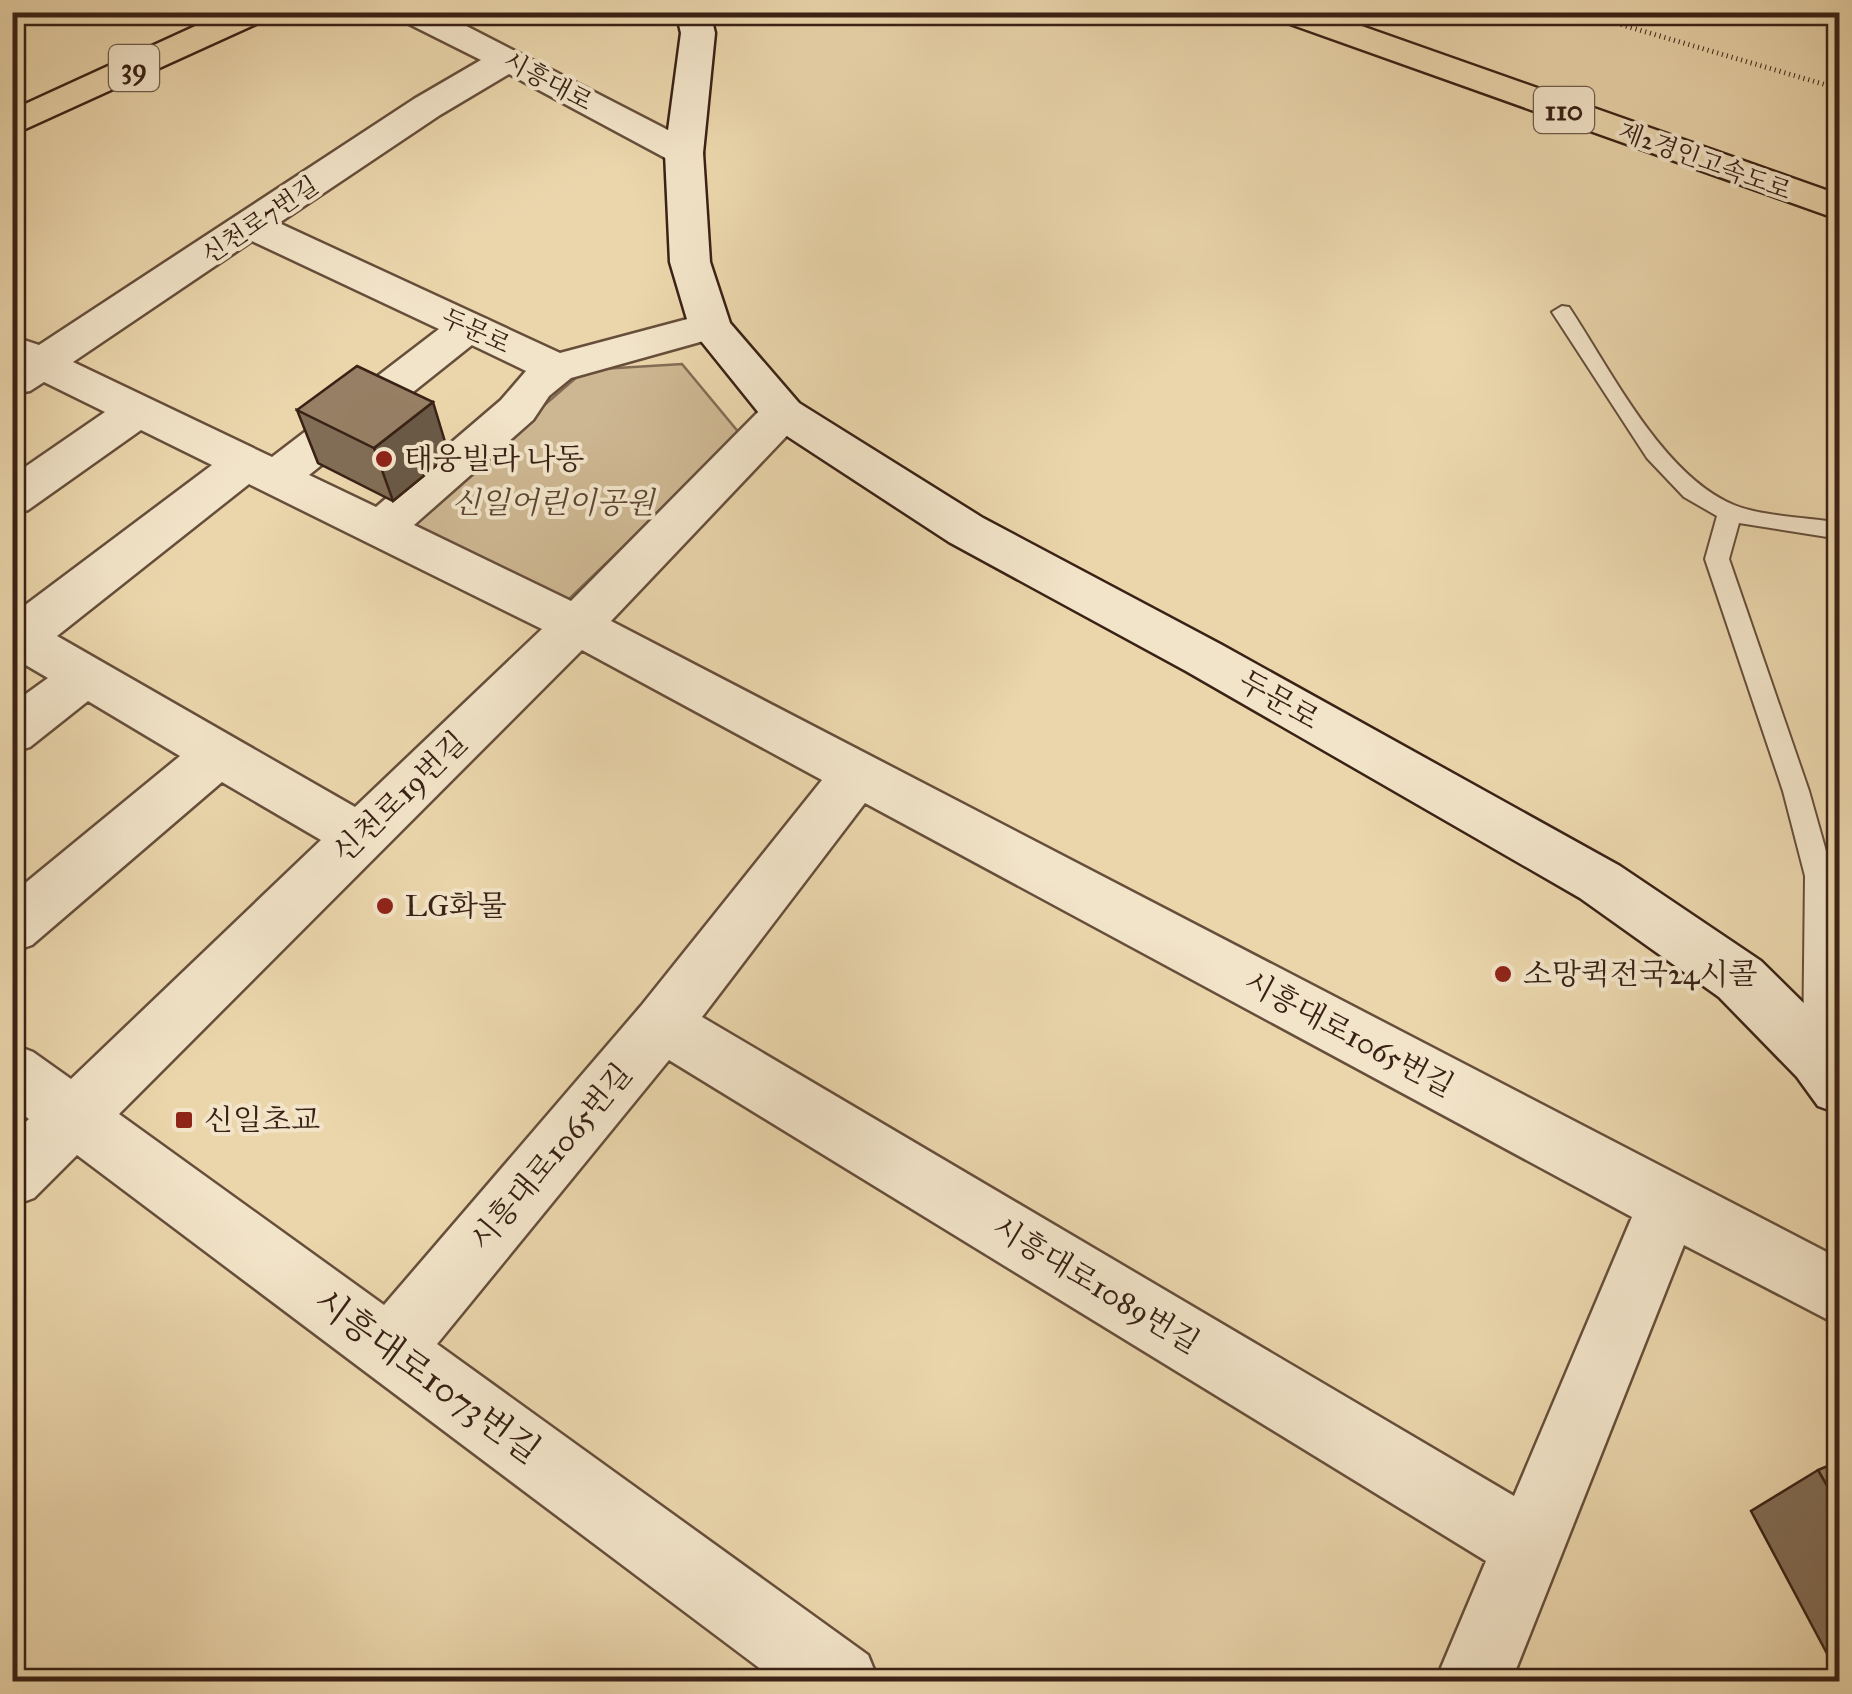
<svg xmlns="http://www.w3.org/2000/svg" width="1852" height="1694" font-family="'IM FELL Great Primer','Noto Serif KR',serif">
<rect width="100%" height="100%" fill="#ebd6ac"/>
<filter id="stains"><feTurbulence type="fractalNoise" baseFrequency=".002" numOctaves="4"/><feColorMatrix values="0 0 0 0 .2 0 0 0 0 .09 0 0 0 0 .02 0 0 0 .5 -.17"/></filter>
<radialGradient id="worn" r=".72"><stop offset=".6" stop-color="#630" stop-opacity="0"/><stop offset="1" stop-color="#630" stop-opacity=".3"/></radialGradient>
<path fill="#cdb792" stroke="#836c54" stroke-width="2.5" d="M682 364 740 434 568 600 408 523 585 370Z"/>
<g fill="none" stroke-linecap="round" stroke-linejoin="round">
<defs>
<path id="lane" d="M1562 306 1569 307C1611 370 1662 475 1734 505 1764 517 1807 517 1840 523V539L1739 523 1729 559 1809 791 1833 876V1051L1829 1060 1818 1064 1807 1060 1803 1051 1805 876 1783 791 1705 559 1717 516 1684 497 1647 458 1552 312Z"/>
<path id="street" d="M394 12H439L697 145 703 153 697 161 684 164 671 161 509 74 440 115 279 223 560 353 710 313 725 317 731 326 725 335 571 378 549 396 533 420 414 525 571 601 767 403 783 399 799 403 805 413 799 423 611 621 1840 1259V1326L1684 1245 1511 1682H1435L1486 1561 669 1060 437 1344 868 1655 879 1682H778L77 1155 34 1198 12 1206V1134L29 1119 12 1107V1044L33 1052 71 1079 321 840 222 782 32 945 12 952V894L180 756 88 701 30 747 12 753V704L48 678 12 657V615L212 465 141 430 28 510 12 515V476L105 412 44 382 30 391 12 394V336L39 345 414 99 481 60 399 19ZM252 241 439 329 272 457 73 362ZM472 345 526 371 501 400 376 507 309 475ZM249 484 542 629 355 807 57 636ZM582 650 822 780 641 1006 384 1305 119 1114ZM865 803 1632 1217 1514 1496 702 1017Z"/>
<path id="secondary" d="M676 12H710L715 33 703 153 710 262 730 323 799 403 983 518 1222 645 1620 866 1761 961 1840 1039V1114L1818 1106 1797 1077 1719 997 1580 898 1186 671 949 542 767 423 689 326 670 262 665 153 681 33Z"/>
<path id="primary" d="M226 12H272L267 19 12 135V110Z"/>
<path id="highway" d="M1271 12H1322L1840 195V220L1276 19Z"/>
</defs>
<use href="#lane" stroke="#664e3b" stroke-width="4"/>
<use href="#street" stroke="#664e3b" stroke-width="5"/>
<use href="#secondary" stroke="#392115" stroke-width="5"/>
<use href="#primary" stroke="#392115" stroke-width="5"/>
<use href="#highway" stroke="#392115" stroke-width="5"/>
<path stroke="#392115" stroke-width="5" stroke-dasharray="1 4" stroke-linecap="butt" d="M1578 12 1840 89"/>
<use href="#lane" fill="#f2e4c9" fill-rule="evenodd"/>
<use href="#street" fill="#f2e4c9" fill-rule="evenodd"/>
<use href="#secondary" fill="#f2e4c9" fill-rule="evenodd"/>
<use href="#primary" fill="#ebd6ac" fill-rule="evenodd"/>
<use href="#highway" fill="#ebd6ac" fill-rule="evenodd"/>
</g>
<path fill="#816d56" stroke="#392115" stroke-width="2.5" d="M297 410 449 455 393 501 318 463Z
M1840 1461V1678L1751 1511 1818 1470Z"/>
<path fill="#695946" stroke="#392115" stroke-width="2.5" d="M433 402 449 455 393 501 374 448Z"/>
<path fill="#967f64" stroke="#392115" stroke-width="2.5" d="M357 366 433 402 374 448 297 410Z
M1840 1461V1508L1818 1470Z"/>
<g fill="#8f2418" stroke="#f2e4c9" stroke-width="4">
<circle cx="384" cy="459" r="10"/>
<circle cx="385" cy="906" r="10"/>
<circle cx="1503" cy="974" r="10"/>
<rect x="174" y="1110" width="20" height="20" rx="5"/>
</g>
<g text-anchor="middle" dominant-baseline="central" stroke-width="8" stroke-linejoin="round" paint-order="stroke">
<g font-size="25" fill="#392115" stroke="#f2e4c9">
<text transform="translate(548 81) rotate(28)">시흥대로</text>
<text transform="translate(1705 161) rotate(20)">제2경인고속도로</text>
<text transform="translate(260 220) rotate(-34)">신천로7번길</text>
<text transform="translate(476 331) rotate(25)">두문로</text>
</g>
<g fill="#f2e4c9" stroke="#705c4b" stroke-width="2.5">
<rect x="109" y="45" width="50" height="46" rx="8"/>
<rect x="1534" y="87" width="60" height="46" rx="8"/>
</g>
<g font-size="28" font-weight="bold" fill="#392115">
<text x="134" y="68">39</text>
<text x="1564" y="110">110</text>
</g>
<g font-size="30" fill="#392115" stroke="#f2e4c9" text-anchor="start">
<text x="404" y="459">태웅빌라 나동</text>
<text x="405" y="906">LG화물</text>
<text x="1523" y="974">소망퀵전국24시콜</text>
<text x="204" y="1120">신일초교</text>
</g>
<g font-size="30" font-style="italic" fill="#5e4634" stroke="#f2e4c9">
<text x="553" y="503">신일어린이공원</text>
</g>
<g font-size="30" fill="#392115" stroke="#f2e4c9">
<text transform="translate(1279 700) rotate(30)">두문로</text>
<text transform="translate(400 797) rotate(-44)">신천로19번길</text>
<text transform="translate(1349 1034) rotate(28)">시흥대로1065번길</text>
<text transform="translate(551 1157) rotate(-50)">시흥대로1065번길</text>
<text transform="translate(1096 1285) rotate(31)">시흥대로1089번길</text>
</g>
<g font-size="35" fill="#392115" stroke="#f2e4c9">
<text transform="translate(427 1376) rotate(36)">시흥대로1073번길</text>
</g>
</g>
<rect width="1852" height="1694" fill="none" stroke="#ebd6ac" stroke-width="50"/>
<rect x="15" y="15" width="1822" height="1664" fill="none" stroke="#392115" stroke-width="5"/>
<rect x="25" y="25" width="1802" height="1644" fill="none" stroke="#392115" stroke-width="2.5"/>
<rect width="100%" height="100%" filter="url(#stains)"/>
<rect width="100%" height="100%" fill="url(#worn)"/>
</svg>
